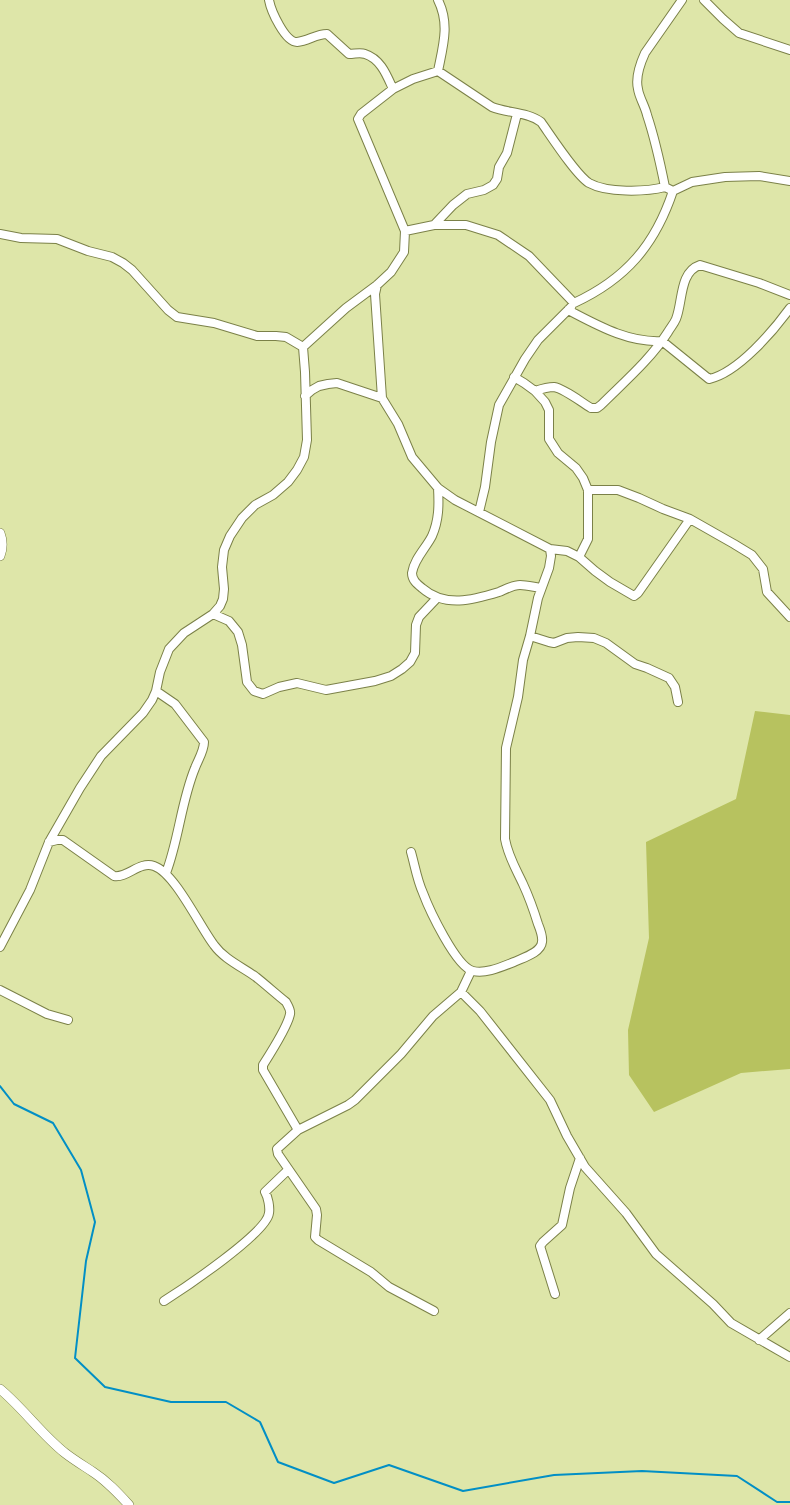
<svg xmlns="http://www.w3.org/2000/svg" width="790" height="1505" font-family="Mulish,sans-serif">
<rect width="100%" height="100%" fill="#dee6a9"/>
<path fill="#b7c25f" d="M755 711 790 715V1069L741 1073 654 1112 629 1075 628 1030 649 938 646 842 736 799Z"/>
<g fill="none" stroke-linecap="round" stroke-linejoin="round">
<path stroke="#028fc5" stroke-width="2" d="M0 1086 14 1104 53 1123 81 1170 95 1222 86 1261 75 1358 105 1387 171 1402H226L260 1422 278 1462 334 1483 389 1465 463 1491 554 1475 642 1471 737 1476 777 1502H790"/>
<defs>
<path id="minor" d="M269 0C271 11 285 42 297 42 308 41 316 34 327 34L349 54C355 54 360 52 365 54 381 59 387 76 393 89
M704 0 723 19 739 33 790 50
M438 71 492 107C507 113 528 112 541 122 551 136 576 175 589 183 607 193 645 192 665 187L673 191
M665 187C660 162 655 139 647 115 645 106 639 97 638 89 635 77 640 64 645 53L682 0
M434 225 453 205 467 194 484 190 493 185 497 179 499 167 507 153 517 114
M405 231 434 225H466L498 235 529 256 574 303C626 279 655 245 673 191L692 182 725 177 759 176 790 181
M0 234 21 238 57 239 88 251 112 257 123 263 132 270 168 310 177 317 214 323 257 336H276L286 337 303 347
M377 285 375 294 382 398
M568 310C597 325 628 343 662 341L709 379C738 373 774 330 790 308
M514 377 524 383 535 391 545 402 549 410V439L558 453 576 468 583 478 588 490V539L579 557
M535 391C541 389 547 387 554 387 565 389 581 402 591 408H597L601 405C624 382 650 360 668 332 670 328 674 324 676 319 683 302 679 272 700 265L759 283 790 295
M305 396 312 390 319 386 328 384 337 383 382 398 398 424 412 457 438 488 455 500 550 549 551 556 549 568 538 598 530 636 523 660 518 697 506 748 505 839C508 856 516 869 523 884 529 897 534 911 538 924 540 929 543 936 542 942 541 953 522 958 514 962 501 967 486 974 473 971 456 967 429 909 423 893 417 880 415 866 411 852
M438 488C439 505 439 520 432 536 426 548 414 559 412 573 412 580 417 584 422 588 445 608 473 600 499 592 506 589 513 585 520 585 526 585 534 587 541 588
M588 490H618L639 498 663 509 690 519 734 544 752 555 763 569 767 592 790 617
M479 512 485 487 491 442 499 405 525 359 538 340 571 307
M550 549 567 551 579 557 595 571 610 582 634 596 638 593 690 519
M213 614 229 621 238 632 242 645 247 682 254 691 263 694 279 687 297 683 326 690 375 681 391 676 402 669 410 662 415 653 416 625 419 617 437 598
M530 636 549 642 554 643 567 638 578 637 594 638 606 643 635 664 647 668 669 678 675 687 678 702
M156 691 175 704 204 742C204 751 198 760 195 768 181 802 179 839 166 873
M49 842 57 840H63L114 876C128 878 139 861 154 866 175 873 200 927 214 945 224 959 242 967 256 977 266 985 276 994 286 1002 288 1006 291 1010 290 1014 288 1026 270 1054 263 1065V1070L298 1130
M0 947 30 890 49 842 80 788 101 756 143 713 152 700 156 691 160 672 169 649 184 633 213 614 220 606 223 599 224 589 222 567 224 550 230 536 242 518 255 505 273 495 288 482 297 470 304 457 307 440 305 372 303 347 346 308 377 285 391 272 404 252 405 231 358 119 361 114 393 89 413 79 438 71C443 46 450 24 438 0
M0 990 47 1014 68 1020
M461 992 480 1011 550 1100 567 1136 585 1167 626 1213 656 1254 713 1304 731 1323 790 1357
M555 1294 540 1246 543 1242 562 1225 570 1188 580 1158
M164 1301C183 1289 267 1233 269 1213 270 1207 268 1197 265 1192L288 1170
M434 1311 389 1287 371 1272 318 1240 315 1237 317 1215 316 1209 278 1154 277 1149 298 1130 348 1105 355 1100 401 1054 433 1016 461 992 471 971
M759 1340 790 1313"/>
<path id="tertiary" d="M0 533C3 541 3 548 0 556
M0 1389C24 1409 41 1434 65 1453 74 1460 84 1466 93 1472 107 1481 118 1493 129 1505"/>
</defs>
<use href="#minor" stroke="#7b8148" stroke-width="10"/>
<use href="#tertiary" stroke="#7b8148" stroke-width="10"/>
<use href="#minor" stroke="#fff" stroke-width="8"/>
<use href="#tertiary" stroke="#fff" stroke-width="9"/>
</g>
</svg>
